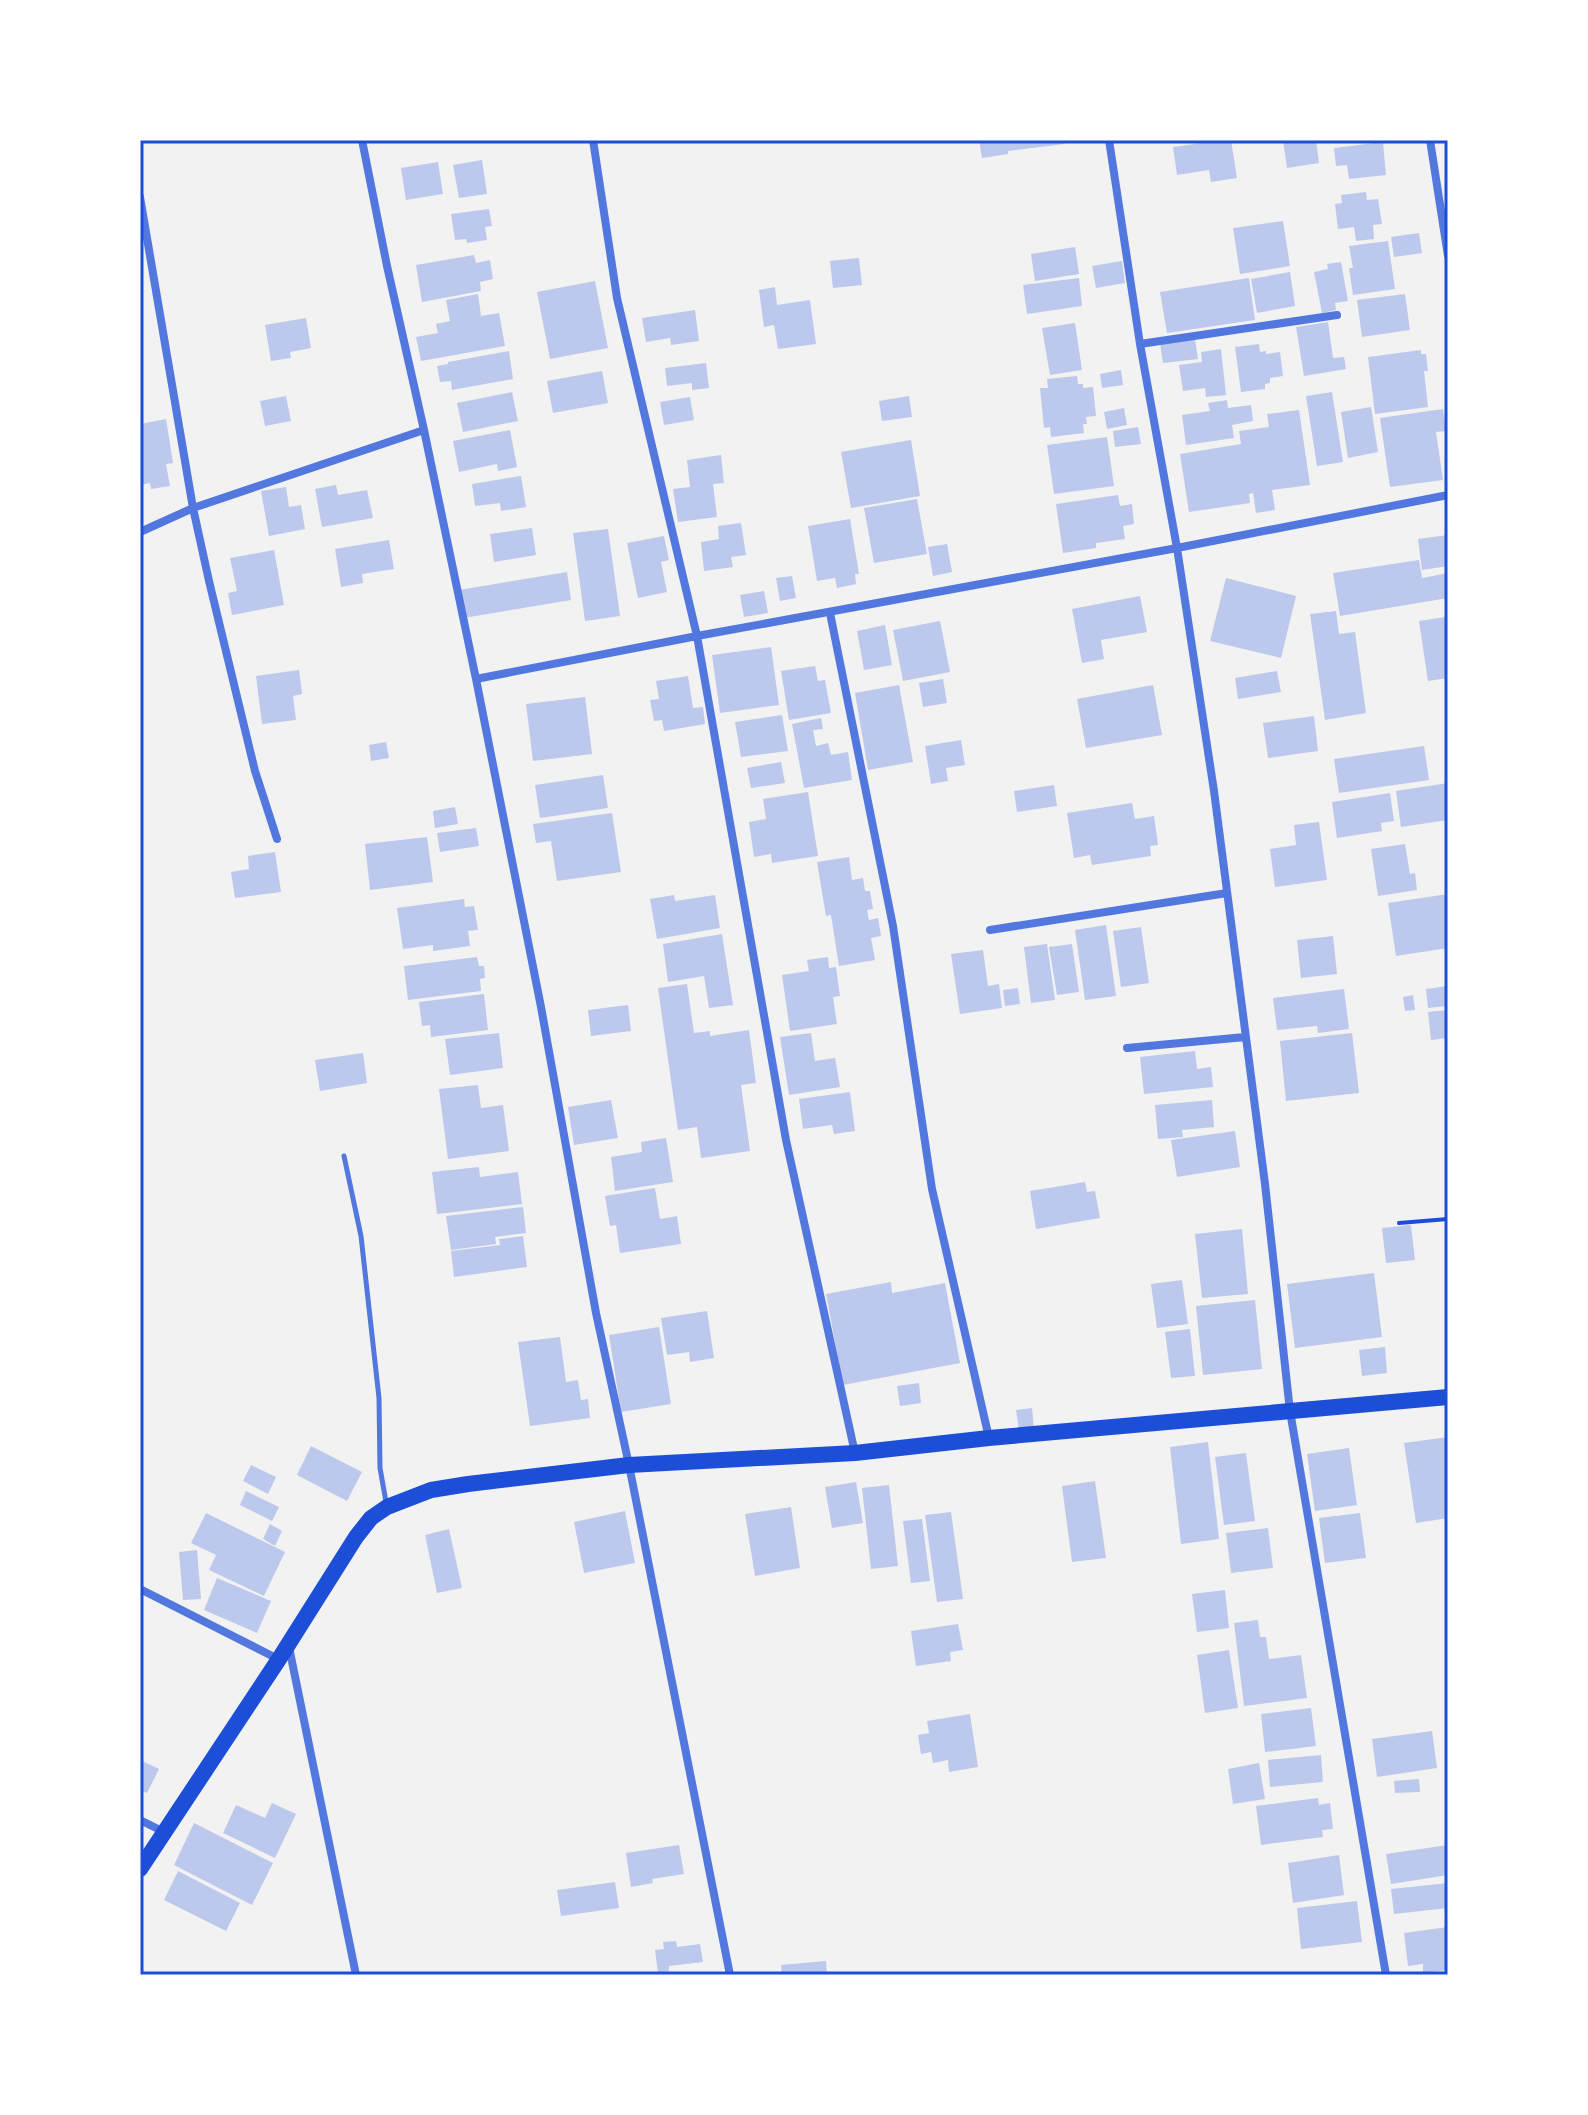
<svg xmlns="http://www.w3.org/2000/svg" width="1588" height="2115" font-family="Overpass,sans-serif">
<rect width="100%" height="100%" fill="#f2f2f2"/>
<path fill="#bdc9ec" d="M979 140H1064L1065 144 1008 151V154L982 158Z
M1223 140H1231L1237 178 1211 182 1209 170 1177 175 1173 147Z
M1283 140H1316L1319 163 1287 168Z
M1383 142 1386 175 1349 179 1347 165 1336 166 1334 148Z
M482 160 487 194 459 198 453 165Z
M438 162 443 194 406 200 401 168Z
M1366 192 1367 200 1378 199 1382 224 1373 225 1374 239 1356 241 1354 227 1338 229 1335 204 1342 203 1341 195Z
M489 209 492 226 485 227 487 240 467 243 466 239 455 240 451 214Z
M1283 221 1290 266 1240 274 1233 228Z
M1419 233 1422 253 1394 257 1391 237Z
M1388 241 1395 289 1353 295 1349 268H1353L1349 246Z
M1075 247 1079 274 1035 281 1031 254Z
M474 255 476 263 490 260 493 279 480 282 481 291 422 302 416 265Z
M859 258 862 285 833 288 830 261Z
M1122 261 1125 283 1096 288 1092 266Z
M1341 262 1348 301 1335 303 1336 310 1322 313 1314 272 1328 269 1327 264Z
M1290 272 1295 306 1257 313 1251 279Z
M1079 278 1082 306 1027 314 1023 285Z
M1249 278 1255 320 1167 333 1160 292Z
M595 281 608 348 550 359 537 292Z
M775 287 777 305 810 300 816 344 778 349 774 325 764 327 759 290Z
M478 294 481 316 499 313 505 346 421 361 416 337 438 333 436 324 450 321 446 300Z
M1405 294 1410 330 1362 337 1357 300Z
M695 310 699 341 671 345 670 338 646 342 642 318Z
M306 318 311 348 290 352 291 358 271 361 265 325Z
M1328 322 1333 358 1344 357 1346 369 1304 376 1296 327Z
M1075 323 1082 370 1050 375 1042 328Z
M1195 339 1198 359 1163 363 1160 343Z
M1259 344 1260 352 1266 351V354L1280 352 1283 376 1270 378V383L1265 384V389L1241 392 1235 347Z
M1221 349 1226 395 1206 397 1205 388 1183 391 1179 365 1202 362 1201 352Z
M1421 350V354H1426L1428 371H1424L1428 407 1375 414 1368 357Z
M509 351 513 379 452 390 451 381 440 382 437 366 448 364V362Z
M706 363 709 388 692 390V383L667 386 665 368Z
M1121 370 1123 385 1102 388 1100 374Z
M602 371 608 403 553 413 547 381Z
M1077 376 1078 384H1083V388L1093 387 1096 416 1086 417 1087 424H1083L1084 433 1051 437 1050 427 1044 428 1040 388H1048L1047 379Z
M512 392 518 421 463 432 457 403Z
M1332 392 1343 462 1317 466 1306 396Z
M286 396 291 421 265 426 260 401Z
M909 396 912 417 882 421 879 401Z
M690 397 694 420 664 425 660 402Z
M1227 400 1228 408 1251 405 1253 421 1232 425 1234 438 1186 445 1182 415 1210 411 1208 403Z
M1371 407 1378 452 1348 458 1341 412Z
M1124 408 1127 425 1107 429 1104 412Z
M1443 409 1446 431 1436 432 1443 480 1390 487 1380 418Z
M1299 410 1310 485 1272 490 1275 510 1256 513 1253 493 1249 494 1250 503 1189 512 1180 454 1241 444 1239 431 1269 427 1267 414Z
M166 419 173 463 166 464 170 486 151 489 150 483 140 485V424Z
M1138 427 1141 444 1115 447 1113 431Z
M510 430 517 467 498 471 497 464 459 472 453 441Z
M1107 437 1114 486 1054 494 1047 445Z
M911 440 920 496 851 508 841 452Z
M721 455 724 483 713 484 717 517 678 522 673 489 690 487 687 460Z
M521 476 526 507 501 511 500 503 475 506 472 484Z
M336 485 338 495 367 490 373 518 322 527 315 489Z
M286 487 289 507 301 505 305 529 269 536 261 491Z
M1118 495 1120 506 1132 504 1134 524 1123 526 1125 539 1096 543V548L1063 553 1056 504Z
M917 499 927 554 874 563 864 508Z
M850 519 859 574H855L856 584 837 588 835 578 817 581 808 526Z
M741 523 746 555 731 557 733 567 704 571 701 542 719 539 718 526Z
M532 528 536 555 494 562 490 534Z
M608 529 620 616 585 621 573 533Z
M1448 535V566L1422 570 1418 539Z
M664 536 669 560 661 562 667 592 638 598 627 543Z
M389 540 394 569 362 574 363 583 341 587 335 549Z
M947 544 952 572 933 576 928 547Z
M274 550 284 605 232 615 228 593 237 591 230 558Z
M1419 560 1422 578 1448 573V598L1340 616 1333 573Z
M567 572 571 600 463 618 459 590Z
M792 576 796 598 780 601 776 578Z
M1226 578 1296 596 1281 658 1210 641Z
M764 591 768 613 744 617 740 595Z
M1140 596 1147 632 1101 640 1104 659 1082 663 1072 609Z
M1336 611 1339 634 1355 632 1366 713 1325 720 1310 614Z
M1445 617 1448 641V678L1428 681 1419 621Z
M940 621 950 672 903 681 893 630Z
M885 625 892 665 864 670 857 631Z
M771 647 779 705 720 713 712 655Z
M815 666 818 681 825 680 831 713 789 720 781 671Z
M299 670 302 694 293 696 296 720 262 724 256 676Z
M1277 671 1281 692 1238 699 1235 678Z
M688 676 693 708 703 707 705 724 664 731 662 720 654 721 650 700 659 699 656 681Z
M943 679 947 703 923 707 919 683Z
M899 685 913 762 868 770 855 693Z
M1153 685 1162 735 1086 748 1077 699Z
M585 697 592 754 533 761 526 704Z
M782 715 788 751 741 757 735 722Z
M1314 716 1318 751 1268 758 1263 723Z
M821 718 823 729 813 730 816 746 828 743 831 755 848 752 852 780 804 788 792 724Z
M961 740 965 765 946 768 948 781 931 784 925 746Z
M386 742 389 758 371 761 369 745Z
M1424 746 1429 780 1339 793 1334 759Z
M781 762 785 783 751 788 747 768Z
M603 775 608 808 540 818 535 785Z
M1448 783V820L1401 827 1396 791Z
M1054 785 1057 806 1017 812 1014 791Z
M808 792 818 856 772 863 771 854 754 857 749 822 766 819 763 799Z
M1390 793 1394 821 1381 823 1382 831 1337 838 1332 802Z
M1132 803 1135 819 1154 816 1158 845 1150 846 1151 856 1092 865 1090 855 1074 858 1067 813Z
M455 807 458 824 435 828 433 811Z
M612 813 621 872 557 881 551 841 536 843 533 824Z
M1319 822 1327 880 1275 887 1270 849 1296 845 1294 825Z
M476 828 479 846 440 852 437 833Z
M427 837 433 882 370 890 365 844Z
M1405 844 1410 874 1415 873 1417 890 1378 896 1371 849Z
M275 852 281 892 235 898 231 872 249 869 248 856Z
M849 857 852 880 863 878 865 891H870L873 909 867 910 869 920 878 918 881 936 871 938 875 960 839 966 831 915 826 916 817 862Z
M1448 894V948L1396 956 1388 903Z
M674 895 675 901 715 895 720 928 657 939 650 899Z
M464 899 465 907 474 906 478 930 468 931 470 946 433 951V945L403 949 397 908Z
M1106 925 1116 996 1085 1000 1075 930Z
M1141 927 1149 983 1121 987 1113 931Z
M722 934 733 1005 709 1008 704 976 668 982 663 944Z
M1333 936 1337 974 1301 978 1297 940Z
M1047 944 1055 1000 1031 1003 1024 947Z
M1072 944 1079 992 1057 995 1049 947Z
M983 950 988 986 999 984 1002 1008 960 1014 951 954Z
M477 957 479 966H484L485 978 480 979 481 991 408 1000 404 966Z
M828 957 829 968 836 967 840 996 833 997 837 1024 790 1031 782 975 809 971 807 960Z
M687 984 694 1033 710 1031V1036L749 1030 756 1083 741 1085 750 1151 701 1158 697 1127 678 1130 658 988Z
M1448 986V1006L1428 1008 1426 989Z
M1018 988 1020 1004 1005 1006 1003 990Z
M1344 989 1349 1029 1318 1033 1317 1026 1277 1030 1273 998Z
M484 994 488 1030 431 1037 430 1025 422 1026 419 1002Z
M1413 995 1415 1010 1405 1011 1403 997Z
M628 1005 631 1031 591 1036 588 1010Z
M1448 1010V1038L1431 1040 1428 1012Z
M499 1033 503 1068 450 1075 445 1039Z
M811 1033 815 1061 835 1058 840 1087 789 1095 780 1037Z
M1352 1033 1359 1093 1286 1101 1280 1041Z
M1195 1051 1197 1069 1211 1067 1213 1087 1144 1094 1140 1057Z
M363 1053 367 1083 320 1091 315 1060Z
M478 1085 481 1108 503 1105 509 1151 448 1159 439 1089Z
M850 1092 855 1131 834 1134 832 1125 803 1129 799 1099Z
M611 1100 618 1138 574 1145 568 1107Z
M1212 1100 1214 1127 1182 1130 1183 1137 1158 1139 1155 1105Z
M1235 1131 1240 1167 1177 1177 1171 1140Z
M666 1138 673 1182 615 1191 611 1157 642 1152 641 1142Z
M479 1167 480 1177 518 1172 522 1204 437 1214 432 1172Z
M1085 1182 1087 1192 1095 1191 1100 1218 1036 1229 1030 1191Z
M655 1188 660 1219 677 1216 681 1244 620 1253 616 1225 610 1226 605 1196Z
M523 1207 526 1233 495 1237 496 1244 451 1250 446 1216Z
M1411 1225 1415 1260 1386 1263 1382 1228Z
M1242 1229 1248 1294 1202 1298 1195 1234Z
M523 1236 527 1267 454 1277 451 1251 500 1245 499 1239Z
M1374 1273 1382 1337 1295 1348 1287 1284Z
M1182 1280 1188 1324 1157 1328 1151 1284Z
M891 1282 892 1293 945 1283 960 1363 843 1385 826 1294Z
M1255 1300 1262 1369 1203 1375 1196 1306Z
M707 1311 714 1358 690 1362 689 1352 667 1355 661 1318Z
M659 1327 671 1404 621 1412 609 1335Z
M1190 1329 1195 1376 1171 1378 1165 1332Z
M560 1337 566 1382 578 1380 581 1400 588 1399 590 1418 530 1426 518 1342Z
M1385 1347 1387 1373 1362 1376 1359 1350Z
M919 1383 921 1403 900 1406 897 1386Z
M1032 1408 1034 1429 1019 1430 1016 1410Z
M1448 1437V1518L1416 1523 1404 1443Z
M1208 1442 1219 1539 1181 1544 1170 1447Z
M311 1446 362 1472 347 1501 297 1475Z
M1349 1448 1357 1505 1315 1511 1307 1454Z
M1246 1453 1255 1521 1224 1525 1215 1457Z
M251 1465 276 1477 268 1494 243 1481Z
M1095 1481 1106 1558 1072 1562 1062 1486Z
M856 1482 863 1523 832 1528 825 1487Z
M889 1485 898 1566 871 1569 862 1488Z
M246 1491 279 1507 272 1521 240 1505Z
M791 1507 800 1568 755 1576 745 1514Z
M625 1511 635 1563 584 1573 574 1522Z
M951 1512 963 1599 937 1602 925 1515Z
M206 1513 285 1552 264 1596 209 1570 216 1555 191 1543Z
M1360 1513 1366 1558 1325 1563 1319 1518Z
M922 1519 930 1581 911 1583 903 1521Z
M270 1524 282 1531 275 1546 263 1539Z
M1268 1528 1273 1568 1231 1573 1226 1533Z
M449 1529 462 1588 437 1593 425 1535Z
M197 1550 201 1599 183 1600 179 1552Z
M217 1578 271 1601 257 1633 204 1610Z
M1225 1590 1229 1628 1197 1632 1192 1594Z
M1258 1620 1260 1637H1266L1269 1659 1301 1655 1307 1698 1244 1706 1234 1623Z
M958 1624 963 1650 950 1652 951 1661 916 1666 911 1631Z
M1229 1650 1238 1708 1205 1713 1197 1655Z
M1311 1708 1316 1746 1265 1752 1261 1714Z
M970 1714 978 1767 949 1772 948 1760 933 1763 931 1752 921 1754 918 1735 929 1733 927 1721Z
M1432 1731 1437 1768 1377 1777 1372 1739Z
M1321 1755 1323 1782 1270 1787 1268 1760Z
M140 1760 159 1769 147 1793 140 1790Z
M1259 1763 1265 1799 1233 1804 1228 1769Z
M1419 1779 1420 1792 1395 1793 1394 1781Z
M1318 1798 1319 1805 1330 1803 1333 1829 1322 1830 1323 1837 1261 1845 1256 1806Z
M272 1803 296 1814 275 1858 223 1833 236 1805 265 1818Z
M194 1823 273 1863 252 1905 174 1865Z
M679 1845 684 1874 652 1879 653 1883 631 1887 626 1853Z
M1448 1845V1875L1391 1884 1386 1854Z
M1339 1855 1344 1895 1293 1903 1288 1863Z
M178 1871 240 1903 226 1931 164 1900Z
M615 1882 619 1908 561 1916 557 1890Z
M1448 1883V1908L1394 1914 1391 1889Z
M1357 1901 1362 1942 1301 1949 1297 1908Z
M1448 1927V1970L1423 1973V1964L1408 1966 1404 1933Z
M676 1941 677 1947 700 1944 703 1962 669 1966V1971L658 1973 655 1950 664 1949 663 1942Z
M826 1961 827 1975H782L781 1965Z"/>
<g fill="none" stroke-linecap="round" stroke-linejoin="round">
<path stroke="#1d4ed8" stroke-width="4" d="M1399 1223 1448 1219"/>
<path stroke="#5277de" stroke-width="5" d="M344 1156 361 1236 379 1398 380 1468 386 1502"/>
<path stroke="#5277de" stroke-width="8" d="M362 140 387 266 424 430 476 679 541 1007 596 1313 629 1465 730 1975
M593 140 617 298 697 636 786 1140 855 1453
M1109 140 1140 344 1177 548 1214 791 1265 1184 1290 1411 1386 1975
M1430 140 1448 256
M140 197 193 508 209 581 255 771 277 839
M1140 344 1337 315
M140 532 193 508 424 430
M830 613 893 926 932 1189 989 1438
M476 679 697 636 1177 548 1448 495
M990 930 1227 893
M1127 1048 1245 1037
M140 1589 278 1659
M289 1647 356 1975
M140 1820 164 1832"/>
<path stroke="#1d4ed8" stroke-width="16" d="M140 1869 279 1659 356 1537 371 1518 387 1507 431 1490 468 1484 629 1465 855 1453 989 1438 1448 1397"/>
</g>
<rect width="1588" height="2115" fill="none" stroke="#ffffff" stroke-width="284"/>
<rect x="142" y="142" width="1304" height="1831" fill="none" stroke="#1d4ed8" stroke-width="3"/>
</svg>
